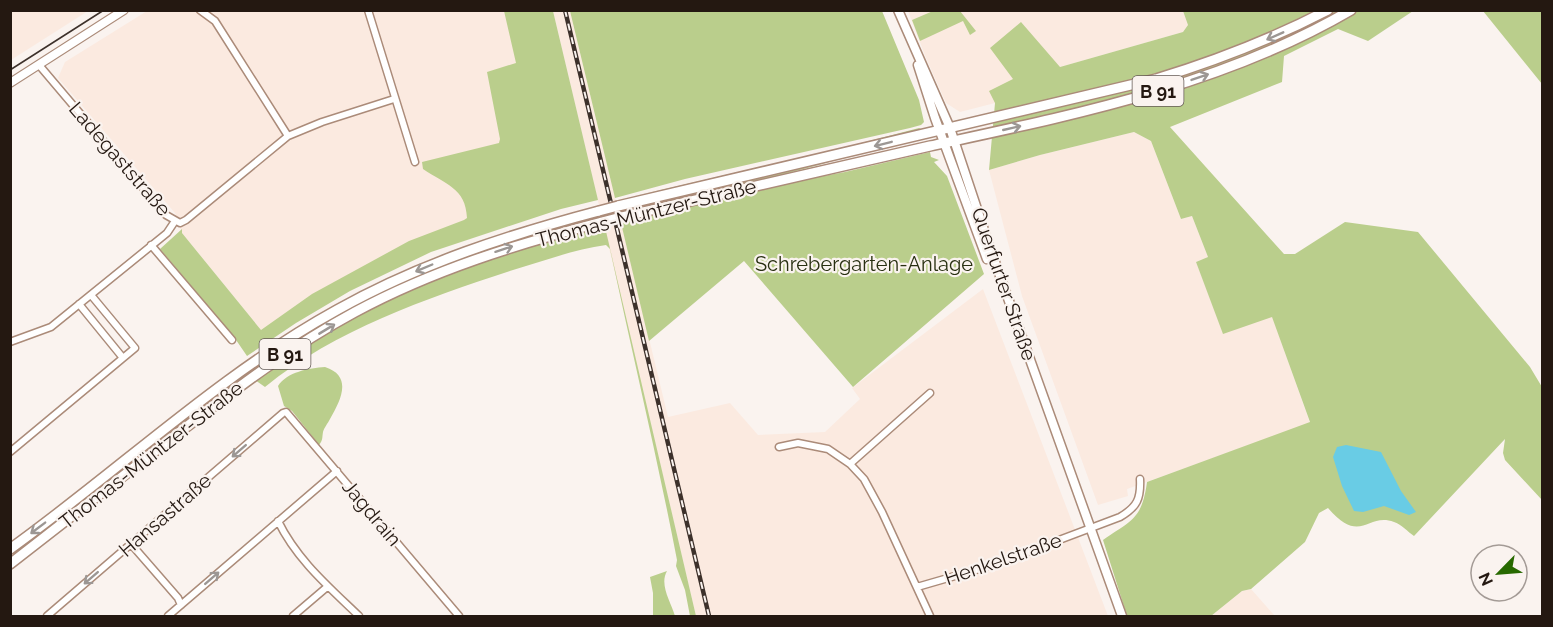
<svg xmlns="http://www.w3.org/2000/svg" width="1553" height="627" font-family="Raleway,sans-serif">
<rect width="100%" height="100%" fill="#faf3ef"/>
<path fill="#fbeae0" d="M11 10H88V11L11 60Z
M147 11H504L550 192 261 330 182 233 175 213 58 78 65 62Z
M553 11H570L668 417 730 403 758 435 825 432 860 399 852 388 983 289 1108 616H696Z
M908 11H1183L1188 25 1183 32 1060 67 995 103 960 112 946 103 926 58Z
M1134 132 1151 141 1181 219 1192 216 1208 257 1196 262 1224 333 1272 316 1310 423 1127 489 1128 496 1098 505 1022 296 989 170 1040 155Z
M1251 589 1275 616H1211L1242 591Z"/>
<path fill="#bace8c" d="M504 11H553L598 200 561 209 431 252 350 291 296 323 247 356 234 337 160 249 182 229V233L261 330 312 294 409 241 464 220 467 218C466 188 445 184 423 169L422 162 499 143 500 139 487 72 516 63Z
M570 11H882L919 100 924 122 921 125 910 128 685 179 615 198Z
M933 11H960L976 31 970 35 963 21 920 41 912 20Z
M1183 11H1413L1368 41 1338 29 1284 56 1282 82 1170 127 1284 254H1295L1345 222 1418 232 1530 367 1542 387V500L1505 460 1503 453 1505 439 1414 536C1408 532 1401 524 1394 522 1367 512 1361 546 1328 508L1319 513 1305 542 1251 589 1242 591 1211 616H1127L1103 540C1132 520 1142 519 1147 482L1310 422 1272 317 1223 334 1196 262 1208 257 1192 216 1181 219 1151 141 1134 132 1040 155 989 170 995 103 989 91 1013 79 990 48 1021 22 1060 67 1183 32 1188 25Z
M1483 11H1542V84Z
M919 128 921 129 913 132 784 163 631 197 846 147Z
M930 152 931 157 939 160 934 162 947 176 984 274 853 387 744 261 649 341 621 223 770 186 845 172Z
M833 161 774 177 625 210 624 206 762 174Z
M605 227 696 616H690L685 590 676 566 677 560C657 456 632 353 610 249L606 245C575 249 544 261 513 270 428 298 336 329 265 387L255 380C342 319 436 271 538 242 560 236 583 232 605 227Z
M325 367C353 376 341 400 330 419 328 423 324 428 323 432 322 438 323 440 319 445L292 411 284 406 278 386C287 372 309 368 325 367Z
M667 571C659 585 671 602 675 616H653V593L650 577Z"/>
<path fill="#69cce5" d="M1346 445 1381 452 1401 491 1416 512 1409 515 1384 506 1363 512 1354 511 1342 486 1333 457 1337 447Z"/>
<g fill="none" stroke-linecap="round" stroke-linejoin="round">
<defs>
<path id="minor" d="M200 10 215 21 288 136
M368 10 415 162
M39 65 166 215 180 223 186 220 288 136 322 122 394 99
M151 245 232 340
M79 304 123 358
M10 342 51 327 167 233 175 221
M779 447 798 443 828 449 850 464 864 479 882 512 930 616
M10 452 135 348 91 295
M850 464 930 393
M278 521C297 560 329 587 359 616
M131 544 178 598 181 605
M917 587 993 565 1120 517C1137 507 1141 499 1140 479
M47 616 283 413 286 412 459 616
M168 616 337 471
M293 616 327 587"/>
<path id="tertiary" d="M10 83 124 10"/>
<path id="secondary" d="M898 10 950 128 990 248 1122 616
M918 65 935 118 987 259"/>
<path id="primary" d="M618 206 1156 79C1215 61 1272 39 1328 10
M621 217C724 193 827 169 930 146 1073 115 1223 85 1351 10
M10 549C120 470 219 375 337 310 419 264 508 235 599 211
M10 564C63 523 116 482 168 441 228 395 288 348 355 312 433 270 517 244 602 222"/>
</defs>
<use href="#minor" stroke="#ab8b79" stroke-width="9"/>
<use href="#tertiary" stroke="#ab8b79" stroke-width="10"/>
<use href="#secondary" stroke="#ab8b79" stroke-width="11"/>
<use href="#primary" stroke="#ab8b79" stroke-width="12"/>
<use href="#minor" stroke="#fff" stroke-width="6"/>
<use href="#tertiary" stroke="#fff" stroke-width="8"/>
<use href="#secondary" stroke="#fff" stroke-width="8"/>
<use href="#primary" stroke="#fff" stroke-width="9"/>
<path stroke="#3d312b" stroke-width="1.5" d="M10 70 104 10"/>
<defs>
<path id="rail" d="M565 10 709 616"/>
</defs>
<use href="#rail" stroke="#3d312b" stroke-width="4.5"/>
<use href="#rail" stroke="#faf3ef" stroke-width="2" stroke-dasharray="7" stroke-linecap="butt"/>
<defs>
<path id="primary-bridge" d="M599 211 618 206
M602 222 621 217"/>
</defs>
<use href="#primary-bridge" stroke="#ab8b79" stroke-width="12" stroke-linecap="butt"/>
<use href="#primary-bridge" stroke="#fff" stroke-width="9"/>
</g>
<defs><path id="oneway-shaft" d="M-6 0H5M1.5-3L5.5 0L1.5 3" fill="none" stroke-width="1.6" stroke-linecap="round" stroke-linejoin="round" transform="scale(1.5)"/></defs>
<g stroke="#9c9794">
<use href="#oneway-shaft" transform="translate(1275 36) rotate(156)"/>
<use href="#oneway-shaft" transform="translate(1200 77) rotate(-19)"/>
<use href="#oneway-shaft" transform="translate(1012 128) rotate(-13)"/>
<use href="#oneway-shaft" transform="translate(883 144) rotate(166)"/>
<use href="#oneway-shaft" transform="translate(504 249) rotate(-18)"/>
<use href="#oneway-shaft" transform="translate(424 268) rotate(157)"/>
<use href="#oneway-shaft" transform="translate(327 329) rotate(-31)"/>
<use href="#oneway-shaft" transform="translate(239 451) rotate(139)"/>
<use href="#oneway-shaft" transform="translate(38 528) rotate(143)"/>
<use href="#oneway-shaft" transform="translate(91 578) rotate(139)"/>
<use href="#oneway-shaft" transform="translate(212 578) rotate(-41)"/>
</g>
<g text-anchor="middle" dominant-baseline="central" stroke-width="4.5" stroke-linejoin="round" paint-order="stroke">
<g fill="#faf3ef" stroke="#645a54" stroke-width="1.5">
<rect x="1132.5" y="76" width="51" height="30" rx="4.5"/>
<rect x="259.5" y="339" width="51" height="30" rx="4.5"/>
</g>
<g font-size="18" font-weight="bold" fill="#241811">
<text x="1158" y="91">B 91</text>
<text x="285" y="354">B 91</text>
</g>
<g font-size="20" fill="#241811" stroke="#faf3ef">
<text transform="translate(120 159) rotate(49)">Ladegaststraße</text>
<text transform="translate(646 213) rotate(-14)">Thomas-Müntzer-Straße</text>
<text transform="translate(1004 284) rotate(71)">Querfurter Straße</text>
<text transform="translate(151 455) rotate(-38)">Thomas-Müntzer-Straße</text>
<text transform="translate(372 513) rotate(50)">Jagdrain</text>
<text transform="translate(165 515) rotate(-41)">Hansastraße</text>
<text transform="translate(1003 559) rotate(-19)">Henkelstraße</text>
</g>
<g font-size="20" fill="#283011" stroke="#faf3ef">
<text x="864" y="264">Schrebergarten-Anlage</text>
</g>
</g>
<rect width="1553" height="627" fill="none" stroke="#241811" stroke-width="24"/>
<g transform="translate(1499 573) rotate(245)"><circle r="28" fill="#faf3ef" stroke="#a49b96" stroke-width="1.5"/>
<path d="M0-4.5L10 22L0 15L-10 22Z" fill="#276900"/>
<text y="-9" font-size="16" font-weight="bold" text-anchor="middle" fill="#241811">N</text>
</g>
</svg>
